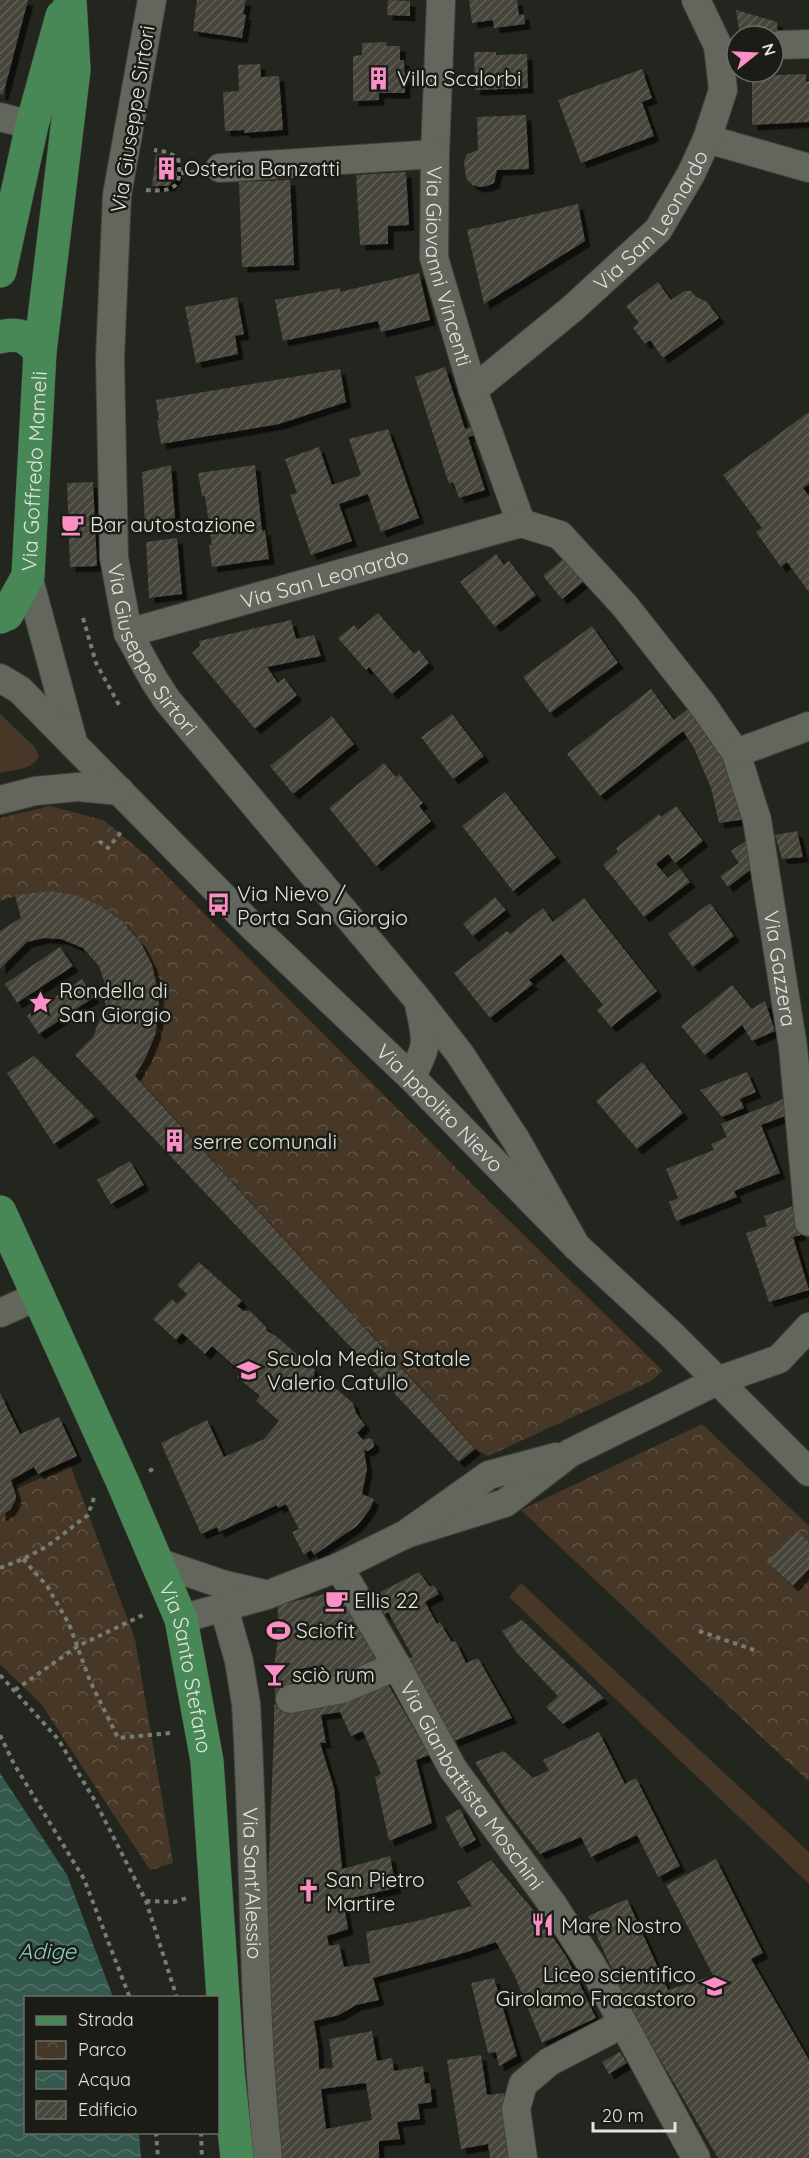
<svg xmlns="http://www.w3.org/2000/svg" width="809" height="2158" font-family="Quicksand,sans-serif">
<defs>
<pattern id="park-crowns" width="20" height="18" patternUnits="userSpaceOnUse" patternTransform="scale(1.5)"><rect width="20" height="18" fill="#463726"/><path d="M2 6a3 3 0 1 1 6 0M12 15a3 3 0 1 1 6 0" fill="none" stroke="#605445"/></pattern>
<pattern id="water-waves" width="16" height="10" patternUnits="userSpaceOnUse" patternTransform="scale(1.5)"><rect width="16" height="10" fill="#345a50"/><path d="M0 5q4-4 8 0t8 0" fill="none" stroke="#517269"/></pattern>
<pattern id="building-hatch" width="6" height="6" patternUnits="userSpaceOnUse" patternTransform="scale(1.5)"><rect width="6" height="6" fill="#46443b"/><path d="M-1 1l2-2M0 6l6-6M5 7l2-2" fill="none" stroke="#605f57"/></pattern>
<filter id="shadow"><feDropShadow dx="5.5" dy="5.5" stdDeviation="0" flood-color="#0009"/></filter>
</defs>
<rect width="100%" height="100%" fill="#23261e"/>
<path fill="#463726" d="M0 714 35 747 39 756C33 770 13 770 0 773Z
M521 1583 809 1852V1884L509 1597Z"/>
<path fill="url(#park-crowns)" d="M50 806 103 820 146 855 487 1199 663 1371 651 1381 488 1456 475 1449 135 1076C143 1063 151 1049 155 1034 160 1016 159 997 155 979 138 908 67 876 0 901V818Z
M702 1424 809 1526V1782L521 1510Z
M70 1465 135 1639 173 1863 150 1870 41 1704 0 1664V1516C12 1511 15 1503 14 1490Z"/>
<path fill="url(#water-waves)" d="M0 1773 67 1875 113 1997 26 1998V2132L139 2133 141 2158H0Z"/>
<path fill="url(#building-hatch)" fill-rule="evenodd" filter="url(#shadow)" d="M0 0H28L3 95 0 94Z
M197 0H246L243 14 246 15 242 38 193 31Z
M388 0 410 1V16L387 15Z
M469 0H517L519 15 524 14 525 24 494 28 493 20 472 23Z
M736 10 777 22 778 38 740 36Z
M387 42 386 46H400V60H404L405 93H379V100L353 101V56L362 55V43Z
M474 52H496V55L527 54 528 88 475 90Z
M260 64 261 77 279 76 283 130 244 133V130L225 131 223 92 239 91 238 65Z
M642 69 652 98 642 102 654 136 581 163 558 100Z
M806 74V81H809V122L752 125V76Z
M526 115 529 169 497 170 494 183 487 186 480 187 472 185 466 178 464 161 467 154 478 150 477 117Z
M156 154 171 156 175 160 177 176 169 186H152Z
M406 172 409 225 388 226V244L360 245 356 175Z
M290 180 294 265 242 267 239 182Z
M578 204 585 241 484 304 467 230Z
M419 273 430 320 381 332 378 321 283 341 275 300 340 288V292Z
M658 282 671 300 684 291H691L695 296 707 302 719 318 663 358 650 340 645 344 633 328 639 323 626 306Z
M237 297 244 334 235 336 238 354 196 363 185 307Z
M445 367 465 429 472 426 475 435 468 437 485 490 459 498 453 482 449 484 415 377Z
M340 369 346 402 279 424 161 444 157 420H159L156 400Z
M809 412V484L803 488 809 496V592L787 562 781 567 756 532 762 528 723 475Z
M388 429 419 518 381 532 368 494 339 504 352 541 311 555 290 495 297 493 285 459 319 447 332 485 361 475 349 439Z
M171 465 175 518 145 522 142 472Z
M255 465 262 531 265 530 269 559 212 567 209 545H212L205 496H202L198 473Z
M93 482 97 566 70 567 67 483Z
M177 538 182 594 149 598 146 542Z
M496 554 504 565 509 561 536 595 495 627 460 582Z
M567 556 588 578 562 599 543 576Z
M378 613 414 654 419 650 429 663 392 694 369 667 366 670 338 638 354 625 358 630Z
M291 620 296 639 314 635 321 656 267 667 278 683 284 678 297 695 255 729 192 653 200 646 199 641Z
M592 626 618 663 550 713 523 677Z
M651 689 674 720 694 704 717 735 747 819 719 823 711 788 694 748 683 731 600 796 567 754Z
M452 714 484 756 453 779 421 737Z
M332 716 354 744 293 794 270 766Z
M384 763 396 777 399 774 423 803 419 806 431 821 376 866 329 808Z
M505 792 556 857 513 891 462 826Z
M676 806 703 841 675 863 668 854 656 864 668 878 680 869 690 882 644 917 603 865 618 852 616 848 659 814 661 817Z
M797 831 803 857 782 859 775 835Z
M750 838 754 867 728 887 720 876 739 863 731 851Z
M51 891 79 896 101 906 122 921 141 943 152 965 158 992 159 1015 155 1035 146 1057 135 1076 475 1449 459 1462 75 1055 93 1037 105 1006 106 987 99 966 83 948 61 939 44 938 27 942 0 969V931L21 918 15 895Z
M495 897 506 910 473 936 463 924Z
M584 898 657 991 611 1027 597 1010 603 1005 561 954 529 980 533 984 490 1018 454 973 507 931 510 934 543 908 553 922Z
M710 903 734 936 693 967 668 934Z
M60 947 73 966 17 1003 5 984Z
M82 979 94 997 39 1034 27 1016Z
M732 985 752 1009 765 1001 775 1031 752 1041 742 1025 705 1055 681 1026Z
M34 1056 95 1117 54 1144 7 1073Z
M642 1062 683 1113 637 1149 596 1101Z
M747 1072 756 1092 740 1099 744 1108 722 1117 700 1090Z
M786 1098 788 1115 761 1125 780 1173 734 1191 737 1197 676 1221 669 1202 678 1198 666 1169 714 1150 711 1144 727 1137 721 1124Z
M130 1161 144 1185 111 1204 97 1180Z
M793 1206 801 1235 793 1237 809 1290 769 1302 746 1233 767 1226 764 1216Z
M199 1262 242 1301 237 1306 244 1311H250L266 1327 267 1331 276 1336 315 1370 313 1381 318 1392 325 1384 329 1383 353 1403 356 1413 365 1425 357 1433 363 1440 369 1438 373 1440 374 1447 368 1451 364 1450 367 1469 362 1494 374 1499 370 1509 357 1526 314 1555 311 1550 304 1555 292 1532 299 1529 286 1504 278 1508 277 1505 219 1532 217 1527 201 1534 161 1443 207 1420 224 1457 264 1439 279 1421 256 1401 260 1396 237 1377 241 1372 212 1346 205 1354 182 1333 176 1340 153 1319 172 1299 177 1304 187 1294 177 1285Z
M0 1393 20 1434 59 1417 77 1456 38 1474 34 1467 11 1480 16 1496 15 1501 10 1510 0 1516Z
M797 1531 809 1542V1569L793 1586 767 1562Z
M419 1572 430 1587 434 1585 439 1594 425 1602 437 1624 440 1622 451 1641 456 1642 466 1663 478 1658 512 1718 454 1741 420 1683 408 1659 413 1657 388 1612 384 1614 373 1596Z
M342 1590 379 1667 323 1689 318 1666 299 1669 302 1691 275 1697 274 1667 277 1646 278 1605Z
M522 1620 540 1637 604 1698 563 1724 546 1707 558 1696 517 1653 502 1631Z
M384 1677 429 1755 416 1760 432 1823 389 1841 375 1777 381 1774 363 1731 351 1736 340 1712 321 1715 326 1743H320L334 1788 342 1869 390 1856 396 1888 343 1900 348 1929 327 1936 329 1946 339 1944 344 1967 370 1963 366 1932 417 1921 472 1906 457 1882 491 1860 541 1919 567 1958 596 2018 542 2043 514 1974 496 1942 467 1952 373 1978 379 2000 356 2005 339 2015 314 2021 318 2046 319 2069 333 2068 329 2039 372 2031 377 2061 392 2058 394 2071 423 2066 425 2084 430 2083 432 2102 418 2104 420 2119 397 2122 400 2139 379 2141V2158H283L271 2077 268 1882 274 1731V1705L305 1702ZM366 2083 372 2120 326 2129 321 2089Z
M599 1732 625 1784 636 1778 680 1866 658 1877 637 1835 591 1857 581 1837 540 1854 507 1812 475 1762 504 1751 533 1778 549 1770 543 1760Z
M460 1809 476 1840 461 1848 445 1817Z
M716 1859 763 1953 751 1959 809 2060V2158H718L627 2003 588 1916 627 1899 668 1990 709 1977H714L666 1885Z
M494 1978 517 2056 499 2066 496 2052 488 2053 471 1983Z
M620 2052 627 2063 609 2074 602 2062Z
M481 2055 487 2095 504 2093 514 2158H490L488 2144 461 2149 447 2060Z"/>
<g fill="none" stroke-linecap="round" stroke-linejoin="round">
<defs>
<g id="minor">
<path id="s1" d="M152 0 117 195 110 359 114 558 128 633 154 680 167 700 418 1000 460 1054 516 1140 576 1246"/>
<path id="s2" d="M441 0 435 154 434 258 473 390 521 523"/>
<path d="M780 45 809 44"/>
<path d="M0 117 32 125"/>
<path d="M707 139 809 168"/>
<path d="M220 168 435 154"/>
<path id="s3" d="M473 390 573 308 658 230 691 174 707 139 723 90 718 46 696 0"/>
<path id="s4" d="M521 523 560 535 625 606 702 704 736 753 757 820 793 1047 809 1222"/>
<path d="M28 576 73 742"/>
<path id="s5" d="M128 633 521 523"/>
<path id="s6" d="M0 678 20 690 250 924 411 1077 576 1246 671 1334 809 1472"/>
<path d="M736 753 809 726"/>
<path d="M0 800 35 791 78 787 120 791"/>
<path d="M411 1077C429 1045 427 1040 419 1005"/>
<path d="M0 1313 38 1296"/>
<path d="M406 1534 505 1503 570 1453 717 1381 779 1359 809 1327"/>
<path d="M157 1562 225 1585 265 1594"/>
<path id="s7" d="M339 1567 397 1666 453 1769 553 1905 591 1964 696 2158"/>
<path id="s8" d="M224 1608 239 1661 246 1704C255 1855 252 2007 268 2158"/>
<path d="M181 1619 267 1595 339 1567 406 1534 489 1475 556 1457"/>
<path d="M290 1699 342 1689 397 1666"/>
<path d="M523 2158 516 2109 523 2084 549 2062 622 2024"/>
</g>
<g id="major">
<path d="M0 271 32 125 62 16"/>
<path d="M0 337C20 332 28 337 40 352"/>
<path id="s9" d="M0 617 7 614 28 576 40 352 74 70 70 0"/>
<path id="s10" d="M0 1212 123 1483 181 1619 207 1761 228 2071 237 2158"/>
</g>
</defs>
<use href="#minor" stroke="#40423c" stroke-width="30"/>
<use href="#major" stroke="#40423c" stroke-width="34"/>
<path stroke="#787b74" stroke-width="4" stroke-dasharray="4.5 4.5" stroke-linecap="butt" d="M181 173 195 172
M146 190C174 192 183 188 178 158L167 152 154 150
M83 618 96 663 119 705
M99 841 108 848 121 832
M149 1471 157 1467
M23 1559 47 1586 69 1624 90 1681 118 1738 171 1733
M0 1568 23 1559 46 1547 88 1515 95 1495
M699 1631 754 1650
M0 1675 58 1739 95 1801 146 1901 177 1998
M15 1690 78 1646 145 1614
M0 1735 14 1764 84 1879 130 1998
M146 1901 174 1902 187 1898
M156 2132 158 2158
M201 2132 202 2158"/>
<use href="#minor" stroke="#63665d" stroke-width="28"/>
<use href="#major" stroke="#488856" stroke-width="33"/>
</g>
<defs>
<symbol id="building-bare" viewBox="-9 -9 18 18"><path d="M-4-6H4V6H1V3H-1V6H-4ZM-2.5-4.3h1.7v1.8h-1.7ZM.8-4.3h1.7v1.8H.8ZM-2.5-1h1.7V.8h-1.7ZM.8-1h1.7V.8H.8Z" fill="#fa8fc6" stroke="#1a1c15" stroke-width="2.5" paint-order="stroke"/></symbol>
<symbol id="cafe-bare" viewBox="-9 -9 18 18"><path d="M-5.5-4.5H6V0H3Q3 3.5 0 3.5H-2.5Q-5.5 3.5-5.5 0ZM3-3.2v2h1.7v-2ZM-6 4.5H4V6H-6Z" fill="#fa8fc6" stroke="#1a1c15" stroke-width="2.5" paint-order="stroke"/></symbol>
<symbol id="bus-bare" viewBox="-9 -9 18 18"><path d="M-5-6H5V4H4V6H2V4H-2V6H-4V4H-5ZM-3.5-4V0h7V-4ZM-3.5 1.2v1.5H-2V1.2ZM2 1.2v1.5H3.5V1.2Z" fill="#fa8fc6" stroke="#1a1c15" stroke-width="2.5" paint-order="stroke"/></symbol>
<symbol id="sight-bare" viewBox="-9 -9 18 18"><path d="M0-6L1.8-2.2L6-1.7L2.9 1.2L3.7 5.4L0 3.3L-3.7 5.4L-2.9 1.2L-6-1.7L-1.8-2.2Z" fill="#fa8fc6" stroke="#1a1c15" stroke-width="2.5" paint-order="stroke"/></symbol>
<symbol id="school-bare" viewBox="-9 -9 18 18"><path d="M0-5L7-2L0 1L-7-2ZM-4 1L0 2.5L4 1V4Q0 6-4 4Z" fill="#fa8fc6" stroke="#1a1c15" stroke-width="2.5" paint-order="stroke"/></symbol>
<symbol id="stadium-bare" viewBox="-9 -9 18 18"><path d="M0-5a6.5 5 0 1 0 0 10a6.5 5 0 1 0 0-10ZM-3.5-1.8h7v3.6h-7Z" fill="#fa8fc6" stroke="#1a1c15" stroke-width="2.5" paint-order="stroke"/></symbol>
<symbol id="bar-bare" viewBox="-9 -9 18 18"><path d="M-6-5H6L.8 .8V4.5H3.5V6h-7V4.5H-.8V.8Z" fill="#fa8fc6" stroke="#1a1c15" stroke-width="2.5" paint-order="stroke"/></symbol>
<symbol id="church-bare" viewBox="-9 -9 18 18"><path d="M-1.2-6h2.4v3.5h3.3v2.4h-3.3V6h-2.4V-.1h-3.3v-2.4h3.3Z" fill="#fa8fc6" stroke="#1a1c15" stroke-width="2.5" paint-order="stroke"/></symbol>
<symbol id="restaurant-bare" viewBox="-9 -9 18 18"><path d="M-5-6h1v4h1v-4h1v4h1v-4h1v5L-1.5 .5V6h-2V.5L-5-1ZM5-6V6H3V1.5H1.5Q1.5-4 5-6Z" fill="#fa8fc6" stroke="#1a1c15" stroke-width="2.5" paint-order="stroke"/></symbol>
</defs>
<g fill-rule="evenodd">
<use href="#building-bare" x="362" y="62" width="33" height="33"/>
<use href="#building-bare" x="150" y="152" width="33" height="33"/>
<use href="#cafe-bare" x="56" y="508" width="33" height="33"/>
<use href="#bus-bare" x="202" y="888" width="33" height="33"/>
<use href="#sight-bare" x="24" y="986" width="33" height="33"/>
<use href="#building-bare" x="158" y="1124" width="33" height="33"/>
<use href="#school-bare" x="232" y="1354" width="33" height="33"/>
<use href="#cafe-bare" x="320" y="1584" width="33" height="33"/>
<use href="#stadium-bare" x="262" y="1614" width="33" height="33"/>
<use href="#bar-bare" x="258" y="1658" width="33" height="33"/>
<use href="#church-bare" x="292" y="1874" width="33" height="33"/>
<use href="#restaurant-bare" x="526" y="1908" width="33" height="33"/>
<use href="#school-bare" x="698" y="1970" width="33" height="33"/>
</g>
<g text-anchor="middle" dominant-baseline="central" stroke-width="5" stroke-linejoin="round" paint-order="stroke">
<g font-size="21" fill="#e2e4df" stroke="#1a1c15" text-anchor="start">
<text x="397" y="78">Villa Scalorbi</text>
<text x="184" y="168">Osteria Banzatti</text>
<text x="90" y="524">Bar autostazione</text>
<text x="237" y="893">Via Nievo /<tspan x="237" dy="24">Porta San Giorgio</tspan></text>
<text x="59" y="990">Rondella di<tspan x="59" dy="24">San Giorgio</tspan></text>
<text x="193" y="1141">serre comunali</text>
<text x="267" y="1358">Scuola Media Statale<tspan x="267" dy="24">Valerio Catullo</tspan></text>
<text x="354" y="1600">Ellis 22</text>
<text x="296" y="1630">Sciofit</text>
<text x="292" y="1674">sciò rum</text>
<text x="326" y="1879">San Pietro<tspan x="326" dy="24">Martire</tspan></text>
<text x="561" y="1925">Mare Nostro</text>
<text x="696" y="1974" text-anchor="end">Liceo scientifico<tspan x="696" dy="24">Girolamo Fracastoro</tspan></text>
</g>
<g font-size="21" fill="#e2e4df" stroke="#1a1c15">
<text transform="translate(132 119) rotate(-81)">Via Giuseppe Sirtori</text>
<text stroke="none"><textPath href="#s3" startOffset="248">Via San Leonardo</textPath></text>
<text stroke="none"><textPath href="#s2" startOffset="268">Via Giovanni Vincenti</textPath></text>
<text stroke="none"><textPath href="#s9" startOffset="156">Via Goffredo Mameli</textPath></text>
<text stroke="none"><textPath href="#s5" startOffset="204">Via San Leonardo</textPath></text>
<text stroke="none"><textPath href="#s1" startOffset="662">Via Giuseppe Sirtori</textPath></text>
<text stroke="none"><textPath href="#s4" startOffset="542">Via Gazzera</textPath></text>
<text stroke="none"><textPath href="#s6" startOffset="616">Via Ippolito Nievo</textPath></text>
<text stroke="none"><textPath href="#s10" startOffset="494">Via Santo Stefano</textPath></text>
<text stroke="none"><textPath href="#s7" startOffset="256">Via Gianbattista Moschini</textPath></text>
<text stroke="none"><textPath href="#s8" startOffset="278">Via Sant'Alessio</textPath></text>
</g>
<g font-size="22" font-style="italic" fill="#8bd2bf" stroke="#1a1c15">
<text x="47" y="1951">Adige</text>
</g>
</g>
<rect x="24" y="1996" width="195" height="138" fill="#1a1c15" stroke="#6a6c66" stroke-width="1.5"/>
<rect x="36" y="2016" width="30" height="9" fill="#488856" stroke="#6a6c66" stroke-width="1.5"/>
<text x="78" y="2026" font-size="18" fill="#e2e4df">Strada</text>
<rect x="36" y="2041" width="30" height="18" fill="url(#park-crowns)" stroke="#6a6c66" stroke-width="1.5"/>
<text x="78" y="2056" font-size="18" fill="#e2e4df">Parco</text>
<rect x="36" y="2071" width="30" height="18" fill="url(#water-waves)" stroke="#6a6c66" stroke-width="1.5"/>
<text x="78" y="2086" font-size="18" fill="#e2e4df">Acqua</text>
<rect x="36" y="2101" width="30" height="18" fill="url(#building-hatch)" stroke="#6a6c66" stroke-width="1.5"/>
<text x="78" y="2116" font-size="18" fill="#e2e4df">Edificio</text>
<g transform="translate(755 54) rotate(72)"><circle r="28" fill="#1a1c15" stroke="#6a6c66" stroke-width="1.5"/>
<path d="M0-4.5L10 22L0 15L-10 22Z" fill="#fa8fc6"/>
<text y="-9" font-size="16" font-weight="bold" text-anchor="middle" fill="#e2e4df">N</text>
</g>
<path d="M593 2122v9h82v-9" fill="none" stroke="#e2e4df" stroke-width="3"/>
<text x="602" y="2122" font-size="18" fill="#e2e4df" stroke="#1a1c15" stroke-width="4.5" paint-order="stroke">20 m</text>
</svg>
